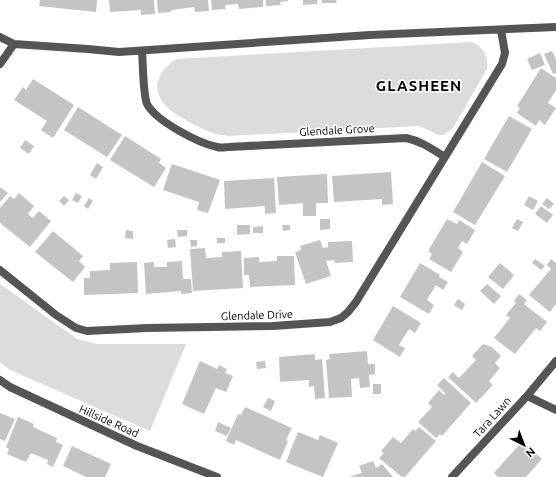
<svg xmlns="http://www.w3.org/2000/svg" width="556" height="477" font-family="Ubuntu,sans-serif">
<rect width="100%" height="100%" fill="#fff"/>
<path fill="#dcdcdc" d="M472 42C483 47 489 56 487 69L453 128 444 135H439L419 126 229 136C213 135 200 128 186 120 181 117 175 114 170 110 150 92 155 73 176 59Z
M0 284 77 339 97 344H186L150 431 10 370 0 362Z"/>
<path fill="#c4c4c4" d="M40 0H97L96 12 39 6Z
M109 0H154L155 14 141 15V10L110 12Z
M157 0H208L209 11 195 12 194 7 171 10V12L158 13Z
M211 0H263V7L239 9 238 4 225 5 226 9 212 10Z
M266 0H288V1L280 2 281 5 266 6Z
M303 0H317V4L303 5Z
M322 0H336L337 3H322Z
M552 51 556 60V73L553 74 544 54Z
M540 53 545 65 532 70 527 59Z
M541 68 556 78V90L548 103 556 108 545 125 539 120 536 126 517 113 520 108 517 106Z
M33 79 74 105 53 138 41 130 47 121 14 100 23 87 26 90Z
M78 107 122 135 107 157 64 130Z
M509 116 532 129 507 172 484 159Z
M125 136 161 159 159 163 166 168 154 187 110 160Z
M25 140 34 146 29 154 20 148Z
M482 162 505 176 475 225 453 212Z
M97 163 103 167 96 179 90 175Z
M172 164 220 180 208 213 197 210 199 202 163 190Z
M391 172 393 204 382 205V199L334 202 332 176Z
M327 174 328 203H316V216H303V203L279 205 277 177Z
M274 178 276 213 265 214V206L225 209 224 181Z
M0 187 8 193 0 202Z
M19 193 34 206 28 214 33 218 39 211 51 221 30 247 0 223V208L10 196 14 199Z
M76 193 82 196 78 203 72 200Z
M64 196 69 200 64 206 59 201Z
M529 196 538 201 533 210 524 205Z
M89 198 93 201 88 209 84 206Z
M547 198 554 204 549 209 542 204Z
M541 206 553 215 547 223 535 214Z
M320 219H330V229L320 230Z
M447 219 457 224 459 220 475 230 467 244 462 241 458 248 463 252 451 272 429 259 432 254 428 251Z
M517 219 523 222 518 231 512 228Z
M237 225H250V234L237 235Z
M282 225H290V230L283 231Z
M263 226V233H253V227Z
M126 230 133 231V239L125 238Z
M177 230H187V236L178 237Z
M53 231 83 256 79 261 85 267 73 282 35 252Z
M217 238H225V243H217Z
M175 239 176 247 168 248 167 240Z
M190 240H197V246L191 247Z
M320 240 323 248 328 247V242L352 241 353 262 335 263 334 260 326 261 331 276 306 284 295 252 301 250 300 246Z
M205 248 206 258 222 257V252L241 251 243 288 193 291 190 249Z
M277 256H294L295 285 250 287 249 275H244V258L259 257V262L277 261Z
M535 259 545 266 541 270 532 263Z
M551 259 556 263V304L550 312 529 295 551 269 547 265Z
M182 261 183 279H191L192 293 181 294V291L146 294 144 263 154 262V267H167V262Z
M137 262 138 293 84 295V278H90V271L110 270V263Z
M420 263 440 275 439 277 448 282 443 290 436 285 427 300 434 305 429 314 400 297Z
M500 263 514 275 503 289 488 277Z
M487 284 501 296 494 304 480 291Z
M519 294 527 300 524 304 547 322 540 331 536 328 515 354 494 338 510 318 506 315 516 303 514 301Z
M458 299 465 304 462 310 454 305Z
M393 306 421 323 415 333 409 329 399 345 405 348 400 357 373 340Z
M483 344 492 347 501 356 495 363 500 368 489 381 493 385 476 403 448 377 453 372 459 378 476 360 472 356Z
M367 351 368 364H375V374L369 375 370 387 360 388 359 378 351 379 352 397 329 398 326 360 330 359 329 354Z
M315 354V360L322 359 325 398 315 399 314 386 309 387V380L280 382 279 357Z
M200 361 217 369 219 365 227 369 225 373 233 376 226 392 216 388 204 414 182 404Z
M265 361 266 368 257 369 256 362Z
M444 378 471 403 442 436 440 434 436 438 418 422 432 407 428 403 439 390 444 395 445 393 437 385Z
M373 384H381V394H373Z
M268 398 275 401 271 411 263 407Z
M245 407 292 428 286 440 288 441 280 460 236 440 234 445 226 441 238 414 241 415Z
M0 413 15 419 5 441 0 439Z
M18 417 34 424 33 427 57 438 56 442 63 445 53 467 47 464 48 460 31 453 26 462 7 454 9 449 6 447Z
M218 422 231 428 227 436 215 431Z
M419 427 436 441 405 477H402L379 458 384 453 381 451 393 437 401 443 413 429 415 431Z
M298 432 318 440 320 435 338 443 323 477 286 462Z
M525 444 542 459 526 477H498L494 473 519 445 523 448Z
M72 446 111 464 105 477H86L63 466Z
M373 461 376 468 382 464 393 477H349L362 473 359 466Z"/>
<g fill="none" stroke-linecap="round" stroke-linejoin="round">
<path stroke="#555" stroke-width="8" d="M0 37 14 44 88 49 119 52 370 35 556 27
M142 51C143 62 143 95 147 104 156 121 198 143 217 147 221 148 225 147 229 147L406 138C421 141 432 149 445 157L502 64 505 53 501 30
M0 64 14 44
M0 270 56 315 76 328 87 331 147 328 273 326 330 322 341 318 348 312 356 302 445 157
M0 380 10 387 137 446 217 477
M527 396 556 361
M452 477 527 396 556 410"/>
</g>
<g text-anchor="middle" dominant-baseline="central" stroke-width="3" stroke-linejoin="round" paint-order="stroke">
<g font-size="11" fill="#000" stroke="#fff">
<text transform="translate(337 130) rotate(-3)">Glendale Grove</text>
<text transform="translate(257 315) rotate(-2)">Glendale Drive</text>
<text transform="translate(492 417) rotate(-48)">Tara Lawn</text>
<text transform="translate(109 421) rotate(24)">Hillside Road</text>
</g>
<g font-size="15" font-weight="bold" letter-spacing="1" fill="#000" stroke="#fff">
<text x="419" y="85">GLASHEEN</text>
</g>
</g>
<g transform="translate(524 445) rotate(138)" stroke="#ffffff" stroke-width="3" paint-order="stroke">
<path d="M0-3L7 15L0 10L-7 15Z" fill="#000000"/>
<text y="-6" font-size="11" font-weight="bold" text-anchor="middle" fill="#000000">N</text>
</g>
</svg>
